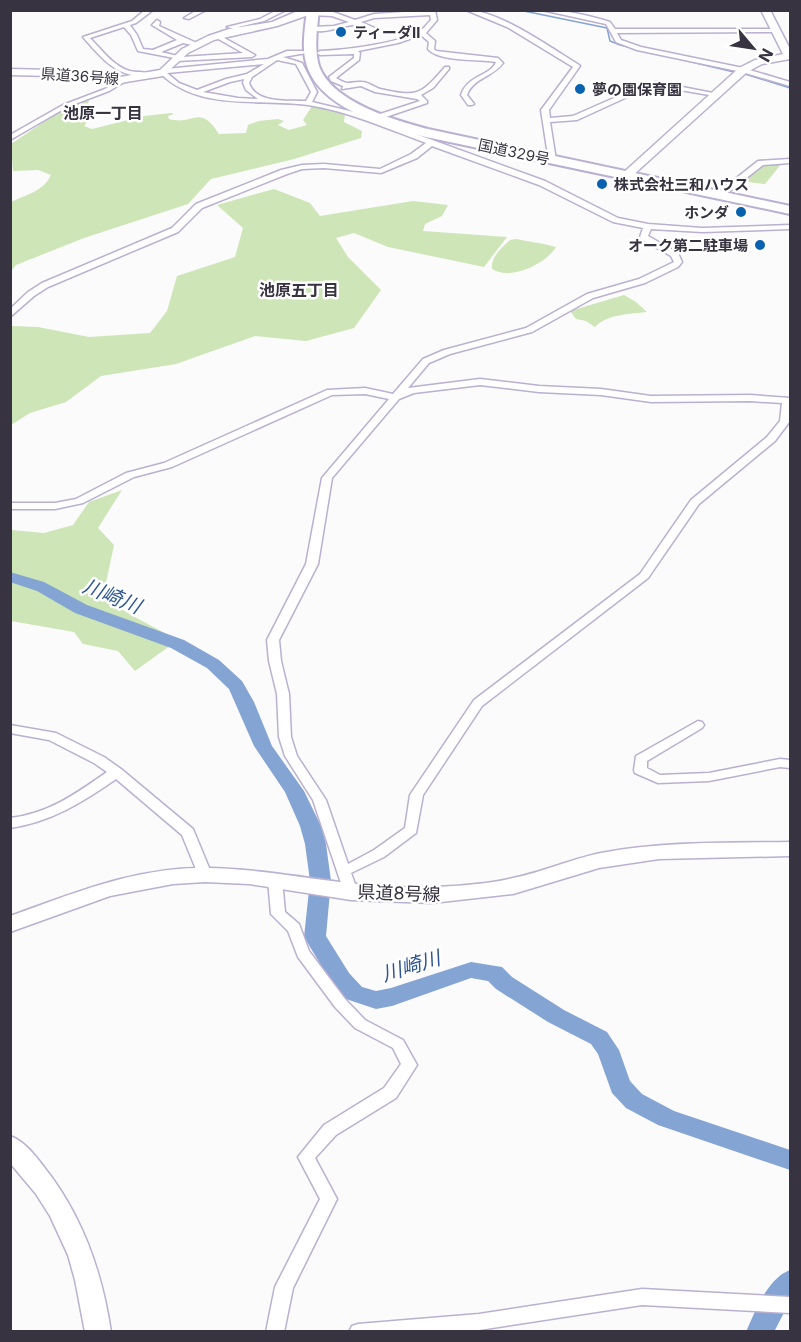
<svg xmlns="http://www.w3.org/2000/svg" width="801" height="1342" font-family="Inter,'Noto Sans JP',sans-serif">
<rect width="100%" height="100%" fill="#fbfbfb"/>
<path fill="#cde5b7" d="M89 99 87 109 93 115 84 126 92 129 144 116 171 113 174 114 168 116 169 119C194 126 199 103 219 134L246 133 248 125 259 121 278 119 284 121 278 125 289 130 307 125 303 120 312 106 345 114 344 122 362 131 361 138 294 159 211 179 188 204 84 238 16 265 11 271V202C26 195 44 191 51 175L38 170 13 171 11 144 66 107Z
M782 163 765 184 740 181 763 164Z
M274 189 310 203 320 216 413 201 448 205 442 216 425 224 423 231 507 237 484 267 388 247 354 233 336 238 348 257 381 290 354 328 306 341 255 336 176 364 101 376 66 402 30 413 11 425V326L38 327 89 337 150 333 167 311 177 276 235 257 243 228 217 205Z
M516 239C530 242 542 243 556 247 546 264 510 281 492 269 490 258 502 247 510 240Z
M624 295 636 302 647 312C630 314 607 314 595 327L586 321 576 319 570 311Z
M122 490 98 528 114 545 103 597 129 614 178 640 135 671 118 651 83 644 74 632 11 621V530L44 533 73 525 89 502Z"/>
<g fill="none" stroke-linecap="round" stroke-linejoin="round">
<path stroke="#84a4d4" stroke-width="1.5" d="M519 10 607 28 610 41 620 45 734 72
M745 74 790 88"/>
<path fill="#84a4d4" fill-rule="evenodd" d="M10 572 44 582 87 605 184 640 219 660 242 681 254 702 272 746 304 791 321 826 326 844 331 881 326 936 349 973 362 987 376 991 391 988 471 962 502 967 512 977 564 1010 607 1032 619 1050 630 1081 642 1094 674 1111 790 1150V1170L658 1125 626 1108 612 1093 598 1054 591 1044 548 1022 496 989 488 981 471 978 392 1006 376 1009 346 999 333 985 304 937 310 881 305 844 300 826 285 792 254 746 229 689 207 668 171 648 75 613 37 591 10 582Z
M790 1270V1301L774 1332H746C755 1311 768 1278 790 1270Z"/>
<defs>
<path id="street" d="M145 10H153L136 23 130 25 137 35 143 49 153 50 177 40 152 25 157 20 160 22 159 26 199 44 196 46 183 43 161 52 182 57 243 53 215 37V35L217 34 255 55 252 57 177 61 174 58 138 51 131 35 124 27 90 38C102 50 113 66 130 71 138 73 147 71 153 75 149 77 145 77 140 76 114 75 99 55 83 37L132 21Z
M197 10H206L189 19 184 18Z
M277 10H286L264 21 238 27 242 29V31L227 27 260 19Z
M435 10 437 20 426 33 435 41 434 49 436 51 498 58 503 63C493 77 473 78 467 95L474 104 472 105H468L461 95C467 75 491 76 496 62 478 59 439 62 428 49L429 42 421 35 398 43 358 51 360 53 359 60 336 78C350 87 349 81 362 82 368 82 374 87 380 89 417 97 420 96 445 67H449V69L433 88 421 95 427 101V103L377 120 373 118 374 116 420 101 417 99 375 92 361 86 342 89 343 86 331 81 329 77 354 58V54L320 55 317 53 320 51C347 50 392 44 417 33 423 30 427 24 431 20L430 15 374 18 361 22 377 29V31L375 32C368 30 359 24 352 25 338 27 322 35 309 29L312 27 334 26 349 22 332 16 310 15V13L312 12H333L355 20 374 14Z
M466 10C499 10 551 48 579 65L580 66 549 110 550 118 573 116 648 83 657 82 718 94 715 96 657 86 649 87 577 120 550 122 556 160 549 162 541 110 573 67 507 27Z
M542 10C566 10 588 15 610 22L615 29H777V31L775 32 617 33 621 40 641 47 743 68 790 82V86L742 72 637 50 616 42 606 24Z
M287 51H303L306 53 283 57 302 63 317 92 312 102 358 113 545 181 618 218 648 224 702 228 790 225V229L702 232 651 229 648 236 678 253 682 262 678 267 645 283 593 298 532 332 450 354 429 363 408 388 480 379 539 386 601 389 651 396 750 395 790 398V421L775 441 699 504 648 578 482 706 423 795 416 833 384 857 351 873 358 892 356 896H346L344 892 313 800 285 756 279 737 277 694 269 661 267 640 306 564 322 478 389 399 365 394 332 395 172 467 134 477 83 503 55 509H10V503H55L76 499 126 473 164 463 327 390 365 388 393 394 423 359 444 350 526 328 587 294 639 279 674 262 671 256 641 239 640 237 643 228 613 222 539 185 432 146 417 158 381 173 324 168 302 169 287 174 202 208 178 232 48 287 34 296 10 317V309L28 292 42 283 172 228 196 204 281 170 302 165 324 164 380 169 411 154 426 143C388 129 348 111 308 105 259 98 199 112 160 73L166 69 268 59ZM277 60 296 64 311 92 306 101C288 100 256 104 249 83L252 77ZM264 64 247 74 226 79 197 90 179 83 167 73ZM244 79 243 83 246 90 258 99 238 98 203 92 230 82ZM480 385 539 392 601 395 651 402 750 401 782 403 780 421 767 437 691 500 640 574 474 700 410 795 405 828 374 850 348 864 326 800 297 756 291 737 289 694 281 661 279 640 318 564 332 478 399 399 414 393Z
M124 78 127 80 126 81 109 91 67 107 10 140V135L63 105 105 89Z
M790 159V163L763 165 722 197 715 195 758 161Z
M698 721 702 722 704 725 702 728 647 761V768L660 775 709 773 780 759 790 760V768L780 767 709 781 658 783 635 773 634 770 636 756Z
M10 725 56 733 104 757 121 769 193 829 212 875 210 879H200L182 835 116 779C83 802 51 822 10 828V818C48 814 77 793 107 772L94 763 49 740 10 733Z
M275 875 280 876 282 880 285 912 299 924 309 951 345 999 365 1020 403 1040 417 1065 396 1098 336 1135 315 1158 337 1199 293 1288 284 1332H266L275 1287 320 1199 298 1157 324 1125 384 1088 401 1064 393 1048 355 1028 335 1007 298 957 288 931 271 914 268 880 270 876Z
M642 1289 790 1297V1313L642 1305 479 1330 349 1332 352 1326 358 1324 479 1314Z"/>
<path id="secondary" d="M300 10 317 12 277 26 214 40 188 53 163 76 120 83 52 76 10 75V69L52 70 120 77 160 70 182 49 208 36 229 29 272 22Z
M761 10H770L790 49V59L762 64 747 72 631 177H623V173L739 68 755 60 783 54Z
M790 842V856L659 859 599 868 513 894 432 903 351 900 249 884 205 882 173 884 110 896 10 932V916C74 893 139 866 207 868 283 869 357 891 432 887 459 886 488 884 513 878 543 872 571 859 601 853 663 841 727 843 790 842Z
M10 1136C24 1141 35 1155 44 1167 82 1215 102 1271 111 1332H85L75 1280 68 1255 50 1216 36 1194 10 1163Z"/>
<path id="highway" d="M307 10H319C317 28 314 49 319 66 332 102 394 120 428 129L790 206V214L426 137C387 127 321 109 307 66 301 49 305 28 307 10Z"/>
</defs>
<use href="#street" stroke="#bab0d1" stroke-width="3"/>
<use href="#secondary" stroke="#bab0d1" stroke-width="3"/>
<use href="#highway" stroke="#bab0d1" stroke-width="4"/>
<use href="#street" fill="#fff" fill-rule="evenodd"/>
<use href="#secondary" fill="#fff" fill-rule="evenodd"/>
<use href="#highway" fill="#fff" fill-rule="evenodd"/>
</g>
<g fill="#0962b0" stroke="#fff" stroke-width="2">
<circle cx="341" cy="32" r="6"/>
<circle cx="580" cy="89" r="6"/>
<circle cx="602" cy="184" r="6"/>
<circle cx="741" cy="212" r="6"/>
<circle cx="760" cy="245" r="6"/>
</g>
<g text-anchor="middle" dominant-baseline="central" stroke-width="5" stroke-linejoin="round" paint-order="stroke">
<g font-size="15" font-weight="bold" fill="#373340" stroke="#fff" text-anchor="start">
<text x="353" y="32">ティーダⅡ</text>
<text x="592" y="89">夢の園保育園</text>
<text x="614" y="184">株式会社三和ハウス</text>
<text x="729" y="212" text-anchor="end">ホンダ</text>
<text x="748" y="245" text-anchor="end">オーク第二駐車場</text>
</g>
<g font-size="15" fill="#373340" stroke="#fff">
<text transform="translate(80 76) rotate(4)">県道36号線</text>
<text transform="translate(514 152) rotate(12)">国道329号</text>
</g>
<g font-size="16" font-weight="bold" fill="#373340" stroke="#fff">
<text x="103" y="113">池原一丁目</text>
<text x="299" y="290">池原五丁目</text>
</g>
<g font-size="18" fill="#373340" stroke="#fff">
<text transform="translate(399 893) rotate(2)">県道8号線</text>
</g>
<g font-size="20" font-style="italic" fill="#2e5692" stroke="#fff">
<text transform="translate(112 596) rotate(22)">川崎川</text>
<text transform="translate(411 966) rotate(-17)">川崎川</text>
</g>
</g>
<rect width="801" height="1342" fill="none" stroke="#373340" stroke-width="24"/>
<g transform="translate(753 48) rotate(119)" stroke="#ffffff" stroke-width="4.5" paint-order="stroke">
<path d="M0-4.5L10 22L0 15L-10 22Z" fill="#373340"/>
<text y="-9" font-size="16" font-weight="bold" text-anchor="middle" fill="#373340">N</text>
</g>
</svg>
